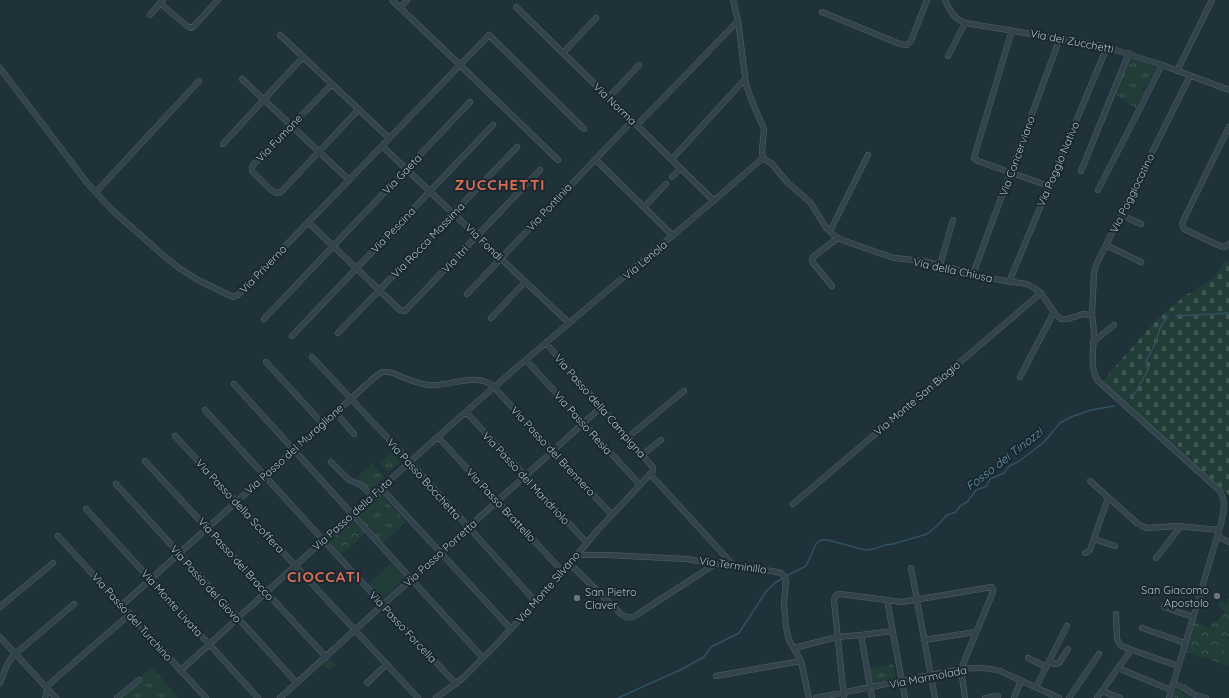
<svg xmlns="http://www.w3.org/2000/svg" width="1229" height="698" font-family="Quicksand,sans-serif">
<defs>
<pattern id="grass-tufts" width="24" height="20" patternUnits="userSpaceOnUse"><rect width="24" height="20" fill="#223d38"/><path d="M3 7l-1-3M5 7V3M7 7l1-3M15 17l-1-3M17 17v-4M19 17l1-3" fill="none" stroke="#405753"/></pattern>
<pattern id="forest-crowns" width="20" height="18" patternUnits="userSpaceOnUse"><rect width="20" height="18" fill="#223d38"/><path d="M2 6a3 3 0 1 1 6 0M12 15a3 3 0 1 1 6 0" fill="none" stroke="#405753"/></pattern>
<pattern id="cemetery-stones" width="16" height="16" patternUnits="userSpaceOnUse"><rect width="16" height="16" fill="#223d38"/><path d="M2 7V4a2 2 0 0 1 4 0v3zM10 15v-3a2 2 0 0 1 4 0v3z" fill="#405753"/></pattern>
</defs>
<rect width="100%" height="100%" fill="#1f323a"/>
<path fill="url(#grass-tufts)" d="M1129 57 1156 68 1146 87H1144L1143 89 1144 91 1138 103H1137L1136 108 1114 93Z
M393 451 402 461 388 473 379 463Z
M372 463 385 478 369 493 356 478Z
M380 494 406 522 382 544 356 516Z
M329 658 336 665 330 671 323 664Z
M893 664 896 678 871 683 868 669Z
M152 667 178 698H119L141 679 142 675Z"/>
<path fill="url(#forest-crowns)" d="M352 519 365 533 341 555 328 541Z
M1229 597V666L1186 652 1194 622 1210 628 1212 622C1219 621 1222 617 1226 611L1217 606 1220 601 1227 603Z
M1177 689 1181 690 1183 694 1189 696 1188 698H1175L1173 695 1174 692Z"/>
<path fill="url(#cemetery-stones)" d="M1226 260 1229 262V495L1102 382 1156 320 1186 295 1210 281Z"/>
<path fill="#223d38" d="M391 563 405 578 381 600 367 585Z
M1229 638V663L1221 660Z"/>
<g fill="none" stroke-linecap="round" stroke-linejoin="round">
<path stroke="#305161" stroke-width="1.5" d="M1176 316 1229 313
M1132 398 1148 370 1146 361 1148 357 1153 348 1161 326 1168 316
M786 576 806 566 816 544 821 540H828L865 550 874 549 885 545 893 544 927 534 937 526 947 515 956 512 960 506 967 502 976 490 987 486 990 479 1004 473 1009 466 1018 462 1044 442 1060 423 1071 417 1091 410 1114 406
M618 698 680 670 704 657 711 647 739 633 767 590 775 583 783 578"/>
<defs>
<path id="street" d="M392 0 460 65 558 160
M733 0 738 21 746 84 751 99 764 129 762 151 763 158 772 164 788 183 810 202 825 226 833 235 842 240 894 258 924 261 984 277 1006 281 1027 284 1034 288 1041 293 1056 315 1061 319H1068L1083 314 1092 315C1093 322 1094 330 1094 337 1093 352 1090 369 1098 381L1219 490C1227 500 1223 513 1221 524L1169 698
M945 0C950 11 953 18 965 23L1103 46 1162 65 1229 90
M160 3 187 26 191 28 194 26 218 0
M516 7 714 201
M400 8 407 0
M822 12 900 44 907 45 911 41 927 0
M150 15 163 0
M1012 30 975 154 974 158 978 161 1049 186
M280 35 389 138
M563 53 596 18
M948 56 965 23
M0 68 88 184 112 210 164 256 179 268 198 280 233 297 238 295 489 35 584 129
M1177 71 1212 0
M242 79 349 180
M332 84 253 165 252 168V171L271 190 276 193 281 192 359 109
M609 97 639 65
M637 125 738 21
M1229 127 1183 221C1182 225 1182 227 1186 230L1220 246 1225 247 1229 244
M223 144 303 57
M382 146 569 323
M595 159 673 236
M672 159 745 79
M1081 171 1129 53
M672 177 681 168
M1098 190 1162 65
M96 192 199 81
M644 207 666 184
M1121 215 1141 224
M308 222 400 310 405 311 540 170
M830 231 868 155
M1106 245 1141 262
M940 265 953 220
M973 274 1060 38
M1009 282 1107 47
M832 286 813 263 812 261 813 257 838 238
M467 294 632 121
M1092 315 1094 273 1096 265 1190 76
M491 318 525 282
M264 319 470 102
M338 333 517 147
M292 336 493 125
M1093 342 1114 325
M312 357 410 462 536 602
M526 360 640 485
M266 362 322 423
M1020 377 1054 312
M234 384 483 658
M205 410 323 540 456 684
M335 412 354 434
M466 412 587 543
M175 436 418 698
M438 437 563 572
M627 438 684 391
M642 455 661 440
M145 461 326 657
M331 462 349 480 361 485 372 496
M650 474 735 567
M1090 481 1137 523 1142 526 1147 528 1177 526 1219 530
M116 484 297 683
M381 488 511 629
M793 504 1041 293
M86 509 150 579 258 698
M58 536 206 698
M1217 536 1229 542
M1094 539 1115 546
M1085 553 1088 552 1090 550 1108 498
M578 555H608L686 559 735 567 772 571 781 573 784 576 786 580 784 603 786 627 789 640 801 661 809 698
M1156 558 1181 526
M570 564 621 614C626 618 630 619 635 616L715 564
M911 568 935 698
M887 600 905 698
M122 605 376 376 382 372H390C403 377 416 384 429 385 450 387 472 373 491 384L612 515
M0 607 53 563
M1164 607 1193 617
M1116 614 1117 639 1121 646 1178 666
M1142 628 1185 643
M861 635 872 698
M0 637 56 698
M924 640 976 632
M794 648 837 637 861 635 892 631
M1028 658 1046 667
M1049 661 1055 664 1059 663 1068 649
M1118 668 1171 690
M180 671C284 576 387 481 493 388 582 311 674 236 763 158
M716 676 801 661
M0 683 7 665 13 656 74 604
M367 683 387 664
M1173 684 1183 687 1193 694 1206 698
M46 687 130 614
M1036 687 1067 626
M1102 691 1120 698
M45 698 48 689
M117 698 139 680
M280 698 599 409
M436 698 463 678 494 647 558 578 596 532 653 471V468L651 465 546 343
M816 698 961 669C974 668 987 667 1000 671L1059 698
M844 698 834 601C834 597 836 594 840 594L902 602 992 587 993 589V592L961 669 965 698
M985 698 998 696
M1014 698 1021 681
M1069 698 1099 654
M1097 698 1131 650"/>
</defs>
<use href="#street" stroke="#516168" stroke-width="6"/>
<use href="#street" stroke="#33434b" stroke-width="5"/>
</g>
<g fill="#6b7280" stroke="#19282f" stroke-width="1.5">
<circle cx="1217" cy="596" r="4"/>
<circle cx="577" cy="598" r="4"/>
</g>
<g text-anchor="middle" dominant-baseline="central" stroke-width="4" stroke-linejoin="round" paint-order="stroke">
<g font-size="11" fill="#aebec7" stroke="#19282f">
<text transform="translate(1072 41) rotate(11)">Via dei Zucchetti</text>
<text transform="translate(615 104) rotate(44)">Via Norma</text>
<text transform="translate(279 138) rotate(-46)">Via Fumone</text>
<text transform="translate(1017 156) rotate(-70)">Via Concerviano</text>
<text transform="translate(1058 164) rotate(-67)">Via Poggio Nativo</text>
<text transform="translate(402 174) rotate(-46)">Via Gaeta</text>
<text transform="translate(1132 193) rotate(-64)">Via Poggiocatino</text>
<text transform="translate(549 207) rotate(-47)">Via Pontinia</text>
<text transform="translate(393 230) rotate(-46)">Via Pescina</text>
<text transform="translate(428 240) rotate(-46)">Via Rocca Massima</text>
<text transform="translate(484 242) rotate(44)">Via Fondi</text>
<text transform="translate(455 259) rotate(-47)">Via Itri</text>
<text transform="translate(645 260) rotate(-40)">Via Lenola</text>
<text transform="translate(263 269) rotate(-46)">Via Priverno</text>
<text transform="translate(953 270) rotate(12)">Via della Chiusa</text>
<text transform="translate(917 398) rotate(-40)">Via Monte San Biagio</text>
<text transform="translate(600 406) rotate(49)">Via Passo della Campigna</text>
<text transform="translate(583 423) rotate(48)">Via Passo Resia</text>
<text transform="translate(294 449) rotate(-42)">Via Passo del Muraglione</text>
<text transform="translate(553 451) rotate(47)">Via Passo del Brennero</text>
<text transform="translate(526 478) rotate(47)">Via Passo del Mandriolo</text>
<text transform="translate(424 479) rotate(48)">Via Passo Bocchetta</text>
<text transform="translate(501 505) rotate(47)">Via Passo Brattello</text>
<text transform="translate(240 506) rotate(47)">Via Passo della Scoffera</text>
<text transform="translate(352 514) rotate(-42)">Via Passo della Futa</text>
<text transform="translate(440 553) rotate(-42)">Via Passo Porretta</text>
<text transform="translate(236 559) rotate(48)">Via Passo del Bracco</text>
<text transform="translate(733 565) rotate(8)">Via Terminillo</text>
<text transform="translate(206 584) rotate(48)">Via Passo del Giovo</text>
<text transform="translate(548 587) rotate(-49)">Via Monte Silvano</text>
<text transform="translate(172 603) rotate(48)">Via Monte Livata</text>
<text transform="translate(132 617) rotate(48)">Via Passo del Turchino</text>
<text transform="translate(403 627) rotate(47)">Via Passo Forcella</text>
<text transform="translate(928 677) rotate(-11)">Via Marmolada</text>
</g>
<g font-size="11" fill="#aebec7" stroke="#19282f" text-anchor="end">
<text x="1209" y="590">San Giacomo<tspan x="1209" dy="13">Apostolo</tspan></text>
<text x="585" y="592" text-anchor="start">San Pietro<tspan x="585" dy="13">Claver</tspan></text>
</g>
<g font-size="12" font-style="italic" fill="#6494a9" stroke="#19282f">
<text transform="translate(1004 459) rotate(-38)">Fosso dei Tinozzi</text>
</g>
<g font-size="15" font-weight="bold" letter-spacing="1" fill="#db6b55" stroke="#19282f">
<text x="500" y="184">ZUCCHETTI</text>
<text x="324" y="576">CIOCCATI</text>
</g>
</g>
</svg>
